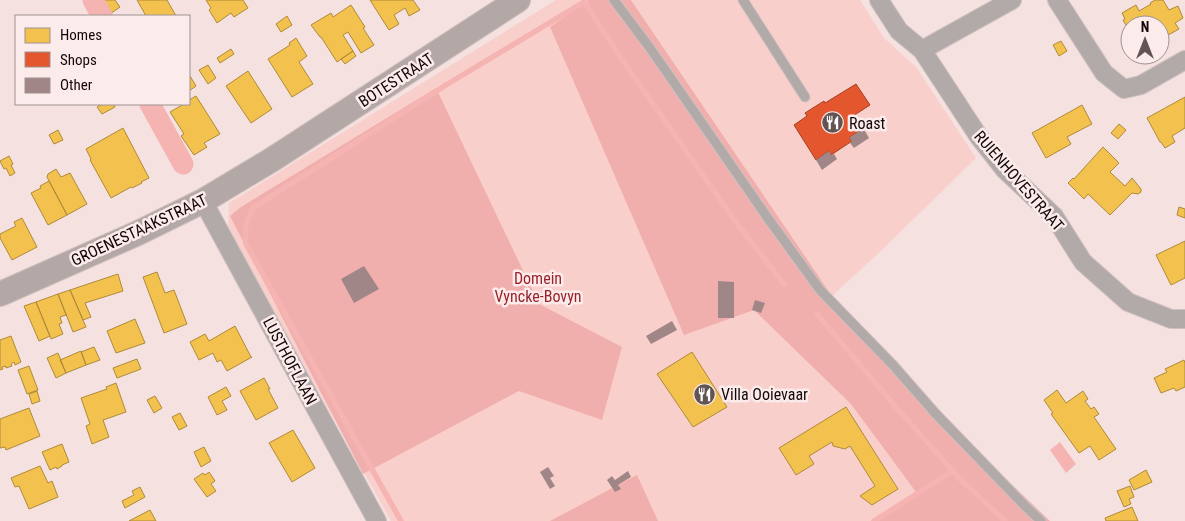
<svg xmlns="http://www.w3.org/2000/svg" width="1185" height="521" font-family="'Roboto Condensed',sans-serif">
<rect width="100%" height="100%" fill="#f5e1e0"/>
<path fill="#f9cfcc" d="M556 0H628L830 299 955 429 1010 483 1041 521H391L228 229 229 203Z
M631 0H860L884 38 916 67 976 158 883 249 832 296Z"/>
<path fill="#f0afac" d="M588 0H631L832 296 854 320 881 347 985 459 1050 521H873L916 492 851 404 754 310 684 335 550 27Z
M436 88 539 304 622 347 602 420 519 391 363 474 230 216 241 207Z
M637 475 658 521H550Z"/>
<path fill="#f5b4b1" d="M1060 442 1076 464 1066 473 1050 450Z"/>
<path fill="#f2c14e" stroke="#af8a39" d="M105 0H115L120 7 110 14 102 2Z
M137 0H167L176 16H146Z
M206 0H243L248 8 234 17 231 13 217 23 209 10 211 8Z
M370 0H413L420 10 409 16 405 8 394 15 399 24 389 30Z
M1155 0H1163L1169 10 1178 6 1183 18 1175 23 1179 29 1161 39 1160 25H1130V32L1123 20 1125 19 1122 13 1136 5 1139 11 1151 4 1150 3Z
M351 5 365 27 363 28 374 45 361 53 348 32 343 35 353 51 337 62 321 37H320L311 25 331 13 333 17Z
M287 16 292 25 281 32 276 24Z
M296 38 307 56 299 62 313 84 292 97 268 59 290 45 289 43Z
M1061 41 1067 51 1059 56 1053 45Z
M231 49 234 54 220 63 217 58Z
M353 51 356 56 345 64 341 59Z
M208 65 216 78 208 84 199 70Z
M248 71 272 109 251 123 226 86Z
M190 76 196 86 189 91V77Z
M196 96 220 134 204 143 207 147 194 155 181 136 184 134 170 112 184 104H189V100Z
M1185 97V128L1172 136 1175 142 1165 148 1161 142H1160L1147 118Z
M103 104H113L115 107 102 114 97 107Z
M1082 105 1092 124 1067 137 1071 144 1046 158 1032 133Z
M1119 124 1126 130 1118 139 1111 133Z
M123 128 149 178 141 182 142 183 132 188 131 187 111 198 90 160 91 159 86 149Z
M58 130 63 140 54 144 49 135Z
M1103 147 1119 163 1110 172 1125 186 1132 178 1141 189V192L1138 194 1132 193 1110 215 1088 194 1084 199 1068 183 1073 178 1074 179Z
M9 156 13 164 11 165 15 173 10 176 6 168 4 169 0 161Z
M56 169 61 177 70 173 87 204 67 215 47 177 48 174Z
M49 181 67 215 48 225 31 193 41 188 40 186Z
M1179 207 1185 209V218L1177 215Z
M22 218 37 247 12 260 0 238V234L16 226 14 222Z
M1185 241V278L1171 285 1156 255Z
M157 272 165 293 174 290 187 324 164 333 143 277Z
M118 274 123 291 85 303 91 317 83 320 70 290Z
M70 290 86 327 73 332 58 294Z
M58 294 66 315 60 317 62 323 59 324 63 334 51 339 36 302Z
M36 302 50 336 39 341 24 306Z
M135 319 145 343 116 353 107 331Z
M235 326 251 357H252L227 371 221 360 217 362 213 353 199 360 190 342 205 334 209 341Z
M11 336 21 362 15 365 14 362 11 364 12 366 6 368V366L2 367 3 369 0 370V340Z
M94 347 100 360 86 365 81 352Z
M81 351 86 365 66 373 60 360Z
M692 352 727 407 693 427 657 374Z
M58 353 66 373 56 378 47 358Z
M137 359 141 369 117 378 113 368Z
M1184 360 1185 363V387L1176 391 1174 388 1161 393 1154 378 1167 372 1165 369Z
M29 366 38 390 27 394 18 370Z
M264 378 270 389H268L278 408 256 420 240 391Z
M116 383 126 412 103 420 109 437 92 444 86 426 90 424 81 398 107 389 106 387Z
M226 387 231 396 222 401 227 410 217 415 208 397Z
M1057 390 1066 403 1083 391 1088 399 1085 401 1091 409 1094 407 1099 414 1094 417 1116 449 1099 460 1090 446 1079 453 1051 414 1053 413 1044 400Z
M37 391 40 401 32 404 29 394Z
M155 396 162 408 154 413 147 400Z
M846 407 898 489 872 505 860 496 875 486 850 446 845 449 833 446 832 442 809 456 814 464 796 475 779 448Z
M29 408 40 436 6 450 5 447 0 448V419Z
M180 413 187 426 179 430 172 417Z
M293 430 315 468 292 482 269 443Z
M62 444 69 462 62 465V466L57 469 56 467 50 470 42 452Z
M204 447 211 461 201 467 194 452Z
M40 466 48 483 52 481 58 497 29 509 19 486 15 487 11 478Z
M1146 470 1152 482 1134 490 1129 480Z
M209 472 215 481 211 484 216 491 207 497 194 479 203 473 205 475Z
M1130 486 1134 497 1129 499 1131 504 1124 507 1117 491Z
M140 487 145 497 125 508 122 501 134 495 132 491Z
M1132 507 1138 521H1106L1105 518Z
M150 510 156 521H129Z"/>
<path fill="#e4572e" stroke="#a53f22" d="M856 84 870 105 853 116 862 129 849 138 852 141 831 155 829 151 816 160 794 125 807 116 805 113 824 101 825 103Z"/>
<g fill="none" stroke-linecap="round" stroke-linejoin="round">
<path stroke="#f5b4b1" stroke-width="5.5" d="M817 314 895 406 959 478 1005 521
M401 521 246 244C244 226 246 223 253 208L446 85 584 2 623 61 735 221 784 284
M874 521 953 471"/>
<path stroke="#f5b4b1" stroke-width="21" d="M93 0 102 16
M150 104 183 164"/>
</g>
<path fill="#a08686" d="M862 126 869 138 854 148 850 143 852 141 849 138 862 129 861 127Z
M829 151 831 155 834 154 837 159 822 170 816 160Z
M364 266 379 289 354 303 341 279Z
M718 281 734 282V318H718Z
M755 300 765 303 761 313 752 310Z
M672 321 677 330 651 344 646 336Z
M548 467 554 476 550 478 555 486 550 489 540 472Z
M628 471 631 477 618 485 621 489 615 492 607 480 612 476 615 480Z"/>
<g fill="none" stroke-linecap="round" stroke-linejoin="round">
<defs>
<path id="lane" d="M614 0 650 48 767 217 820 290 892 364 935 413 1025 506 1041 521
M743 0 805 97"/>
<path id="street" d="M879 0 899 31 922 50 979 137 1005 170 1054 216 1083 262 1128 302 1171 319H1185
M1057 0 1104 73 1124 89 1141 85 1185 60
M922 50 1012 0
M203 201 377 521"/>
<path id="secondary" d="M0 294 138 233 203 201 273 159 518 0"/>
</defs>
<use href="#lane" stroke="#cfc0bf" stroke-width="11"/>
<use href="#street" stroke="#cfc0bf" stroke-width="20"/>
<use href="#secondary" stroke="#cfc0bf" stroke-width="26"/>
<use href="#lane" stroke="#b2a9a9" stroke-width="9"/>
<use href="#street" stroke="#b2a9a9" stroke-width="18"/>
<use href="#secondary" stroke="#b4a8a7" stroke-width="24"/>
</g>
<defs>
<symbol id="restaurant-disc" viewBox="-11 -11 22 22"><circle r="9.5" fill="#625453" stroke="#fbeceb"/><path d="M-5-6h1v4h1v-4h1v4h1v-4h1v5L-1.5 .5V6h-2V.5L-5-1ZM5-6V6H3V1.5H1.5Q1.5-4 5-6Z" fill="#fff"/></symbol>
</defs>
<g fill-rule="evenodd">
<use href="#restaurant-disc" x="820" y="110" width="25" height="25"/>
<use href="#restaurant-disc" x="692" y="382" width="25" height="25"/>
</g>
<g text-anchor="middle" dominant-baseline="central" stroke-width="5" stroke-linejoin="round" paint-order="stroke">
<g font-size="16" fill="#130807" stroke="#fbeceb">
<text transform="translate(396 80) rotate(-33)">BOTESTRAAT</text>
<text transform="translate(1019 181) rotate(49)">RUIENHOVESTRAAT</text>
<text transform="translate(139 230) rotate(-25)">GROENESTAAKSTRAAT</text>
<text transform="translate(290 361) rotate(62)">LUSTHOFLAAN</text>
</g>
<g font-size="16" fill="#130807" stroke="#fbeceb" text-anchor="start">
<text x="849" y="123">Roast</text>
<text x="721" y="394">Villa Ooievaar</text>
</g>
<g font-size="16" fill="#9a222a" stroke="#fbeceb">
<text x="538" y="278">Domein<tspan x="538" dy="18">Vyncke-Bovyn</tspan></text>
</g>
</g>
<rect x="15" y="15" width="175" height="90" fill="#fbeceb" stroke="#9e9190"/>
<rect x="25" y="28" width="25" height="15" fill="#f2c14e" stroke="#9e9190"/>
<text x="60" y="40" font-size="15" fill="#130807">Homes</text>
<rect x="25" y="52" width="25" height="15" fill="#e4572e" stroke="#9e9190"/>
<text x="60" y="65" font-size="15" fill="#130807">Shops</text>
<rect x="25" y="78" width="25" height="15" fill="#a08686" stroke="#9e9190"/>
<text x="60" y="90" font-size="15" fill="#130807">Other</text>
<g transform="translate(1145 40)"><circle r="24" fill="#fbeceb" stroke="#9e9190"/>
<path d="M0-4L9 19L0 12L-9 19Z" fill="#625453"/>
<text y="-8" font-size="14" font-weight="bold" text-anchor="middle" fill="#130807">N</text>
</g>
</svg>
